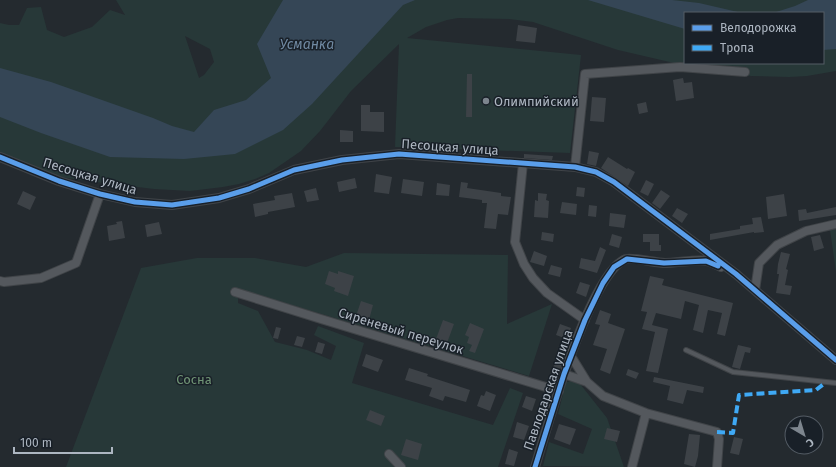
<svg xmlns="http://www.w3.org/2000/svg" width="836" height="467" font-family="'Fira Sans',sans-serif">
<rect width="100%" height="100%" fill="#242a2f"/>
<path fill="#273838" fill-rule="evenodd" d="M116 0H836V71L807 76 789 77 751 76 726 73 674 63 618 50 533 22 509 19 458 18 447 20 426 27 407 38 581 55 570 153 395 147 399 44 351 91 320 131 301 151 269 173 255 179 239 184 223 187 190 191 154 189 80 180 61 177 0 159V23L9 25H19L27 8 41 7 47 30 64 37 92 27 110 10 125 15ZM685 13H823V63H685ZM185 36 210 49 214 62 204 75 199 78Z
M836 229V272L830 230Z
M344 253 508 255 507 324 552 304 529 376 238 289V303L258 311 275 342 307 350 331 360 336 346 314 335 318 326 364 343 352 383 493 425 510 388 523 393 498 467H66L141 268 197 258H255L306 267Z
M577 380 607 418 624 467 543 466 549 442 583 454 592 429 558 414 566 382Z"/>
<path fill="#354656" d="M283 0H415L403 5 312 104 283 130 235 154 184 159 110 157 41 133 0 117V68L51 82 153 118 172 126 194 132 214 110 246 100 271 78 257 44Z
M588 0H672L699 3 742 13H685V29Z
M808 0H836V49L823 50V13H773L795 6Z"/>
<path fill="#3d4247" d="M518 25 537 28 535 43 516 41Z
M467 74H472V117H466Z
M683 78 684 83 692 82 694 98 676 101 673 80Z
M592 97 606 98 604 122 590 121Z
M646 102 648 112 639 114 637 104Z
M361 105H370V112H384V132L361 131Z
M340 130 353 131V142H340Z
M419 143 448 145 447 152 418 150Z
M589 151 599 153 596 166 587 164Z
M524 154 553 156 552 160 524 158Z
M608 157 627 169 628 168 635 172 628 186 601 168Z
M376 174 392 177 389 194 374 192Z
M355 178 357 188 339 192 337 182Z
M403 179 424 182 422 196 401 193Z
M646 180 654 184 648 196 640 192Z
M461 182 468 183 467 188 501 193V196L511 197 508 215 498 214 496 229 484 228 487 203H482V200L459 197Z
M437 183 450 185 449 196 436 195Z
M577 187 585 188 584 197 576 196Z
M316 188 319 200 307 202 304 191Z
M661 190 670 196 660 209 652 203Z
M23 191 36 197 30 210 17 204Z
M292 193 295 207 268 212V214L255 217 253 204 275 200 274 196Z
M538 193 547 194 546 200 549 201 548 218 534 217 535 200 538 201Z
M784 194 787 216 768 219 766 197Z
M562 202 577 204 576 215 560 213Z
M589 205 597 206 596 217 588 216Z
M836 207V215L799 221 798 210 806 209 807 213Z
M677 208 688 214 682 223 672 216Z
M610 213 626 215 624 228 609 226Z
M761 217 764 232 754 233V232L710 240V234L740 229V226L753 224 752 218Z
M122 221 125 238 109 241 107 226 117 224 116 222Z
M159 222 162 234 147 237 145 225Z
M542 232 554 234 553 242 541 240Z
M612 234 622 237 619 248 609 245Z
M643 234H659V245H661V251H650V242H643Z
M820 235 824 248 814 251 811 237Z
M600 247 606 250 597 273 579 268 581 258 595 261Z
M534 251 547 256 544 266 530 262Z
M781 252 790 254 786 269 788 270 785 285 792 286 790 295 776 293 779 274H777L778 264Z
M551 265 562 268 560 277 548 274Z
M329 271 338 274V271L354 276 348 296 334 291 335 288 325 284Z
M650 276 664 279 662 285 733 303 725 336 717 334 722 313 708 310 703 333 693 330 699 305 685 301 681 319 656 313 652 325 668 329 658 373 646 371 655 332 642 329 647 312 641 311Z
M580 282 590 285 586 297 576 293Z
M361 301 373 305 369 320 356 316Z
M600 310 611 314 608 323 625 329 610 374 600 370 607 349 593 345 600 325 595 324Z
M443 320 454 324 447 343 436 339Z
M470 323 484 329 475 353 469 351 472 345 467 343 469 337 465 335Z
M560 324 571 328 567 339 556 335Z
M276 327 281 328 278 339 273 338Z
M297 336 305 338 302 347 294 345Z
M318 342 325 344 322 354 315 352Z
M738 345 751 348 750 353 745 352 740 369 732 367Z
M366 354 383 360 378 372 362 366Z
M556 360 563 362 559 372 552 370Z
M409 368 428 374 427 376 470 390 466 402 445 396 443 401 429 396 432 388 405 380Z
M628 369 639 373 636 379 626 375Z
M654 377 704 387 703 393 687 390 683 404 667 400 670 386 653 382Z
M486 391 496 395 490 411 477 406 481 395 484 396Z
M526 396 536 399 532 411 522 407Z
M370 410 385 416 381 426 366 420Z
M517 422 529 426 524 440 513 437Z
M559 424 576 429 570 445 554 439Z
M607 428 620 431 617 442 604 439Z
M689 434 700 435 698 456 695 467 684 464Z
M734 437 743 439 739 455 730 453Z
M406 439 422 444 418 460 401 455Z
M509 449 518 452 514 466 505 464Z"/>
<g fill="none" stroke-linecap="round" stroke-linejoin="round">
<defs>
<path id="lane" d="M686 350 733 372 836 383"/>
<path id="street" d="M0 157 59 181 100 194 135 202 172 205 219 198 249 189 294 170 342 160 399 154 575 167 596 172 614 182 736 274 836 360
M523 163 515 242 524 264 533 278 547 293 585 320
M575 167 585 74 680 67 745 72
M0 281 4 282 41 278 76 263 100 194
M755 290 759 263 777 245 806 231 836 224
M235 292 321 319 559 391
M571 356 587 382 603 396 646 413 717 432 719 439 717 467
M564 374 587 382
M389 454 401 467
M535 467C547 428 590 272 626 259 633 257 656 263 665 263 676 263 698 259 707 261 712 262 717 265 721 267
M632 467 646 413"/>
</defs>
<use href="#lane" stroke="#404448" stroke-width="6"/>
<use href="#street" stroke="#404448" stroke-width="10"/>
<use href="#lane" stroke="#54585d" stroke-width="4"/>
<use href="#street" stroke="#54585d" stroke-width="8"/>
<path stroke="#3fa9f5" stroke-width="4" stroke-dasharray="8 4" stroke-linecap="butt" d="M717 432 733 433 739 395 816 390 825 383"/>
<defs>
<path id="cycleway" d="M0 157 59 181 100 194 135 202 172 205 219 198 249 189 294 170 342 160 399 154 575 167 596 172 614 182 736 274 836 360
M535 467 564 374 585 320 603 283 614 267 627 259 664 263 706 261 718 266"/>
</defs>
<use href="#cycleway" stroke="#192028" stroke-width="8"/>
<use href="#cycleway" stroke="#5a9eea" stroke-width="5"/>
</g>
<circle fill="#7d858e" stroke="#192028" stroke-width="1.5" cx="486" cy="101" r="4"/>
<g text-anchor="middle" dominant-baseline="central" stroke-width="3" stroke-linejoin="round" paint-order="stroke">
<g font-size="13" fill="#adb6c1" stroke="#192028" text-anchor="start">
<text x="494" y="101">Олимпийский</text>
</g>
<g font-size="13" fill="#adb6c1" stroke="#192028">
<text transform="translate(450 147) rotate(4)">Песоцкая улица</text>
<text transform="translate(90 176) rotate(17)">Песоцкая улица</text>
<text transform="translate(401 331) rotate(17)">Сиреневый переулок</text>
<text transform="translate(548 390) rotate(-71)">Павлодарская улица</text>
</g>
<g font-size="13" fill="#709475" stroke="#192028">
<text x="194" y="379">Сосна</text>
</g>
<g font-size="14" font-style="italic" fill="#7089a2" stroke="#192028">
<text x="307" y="44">Усманка</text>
</g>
</g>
<rect x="684" y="12" width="140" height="52" fill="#192028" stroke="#545c65"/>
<rect x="692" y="25" width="20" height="6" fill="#5a9eea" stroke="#545c65"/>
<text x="720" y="32" font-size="12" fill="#adb6c1">Велодорожка</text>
<rect x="692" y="45" width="20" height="6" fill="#3fa9f5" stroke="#545c65"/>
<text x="720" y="52" font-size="12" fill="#adb6c1">Тропа</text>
<g transform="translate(804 435) rotate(142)"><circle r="19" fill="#192028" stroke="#545c65"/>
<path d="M0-3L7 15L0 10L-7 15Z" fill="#7d858e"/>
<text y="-6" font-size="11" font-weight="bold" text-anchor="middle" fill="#adb6c1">С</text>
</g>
<path d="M14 447v6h98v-6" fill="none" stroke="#adb6c1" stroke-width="2"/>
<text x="20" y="447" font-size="12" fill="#adb6c1" stroke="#192028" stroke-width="3" paint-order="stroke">100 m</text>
</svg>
